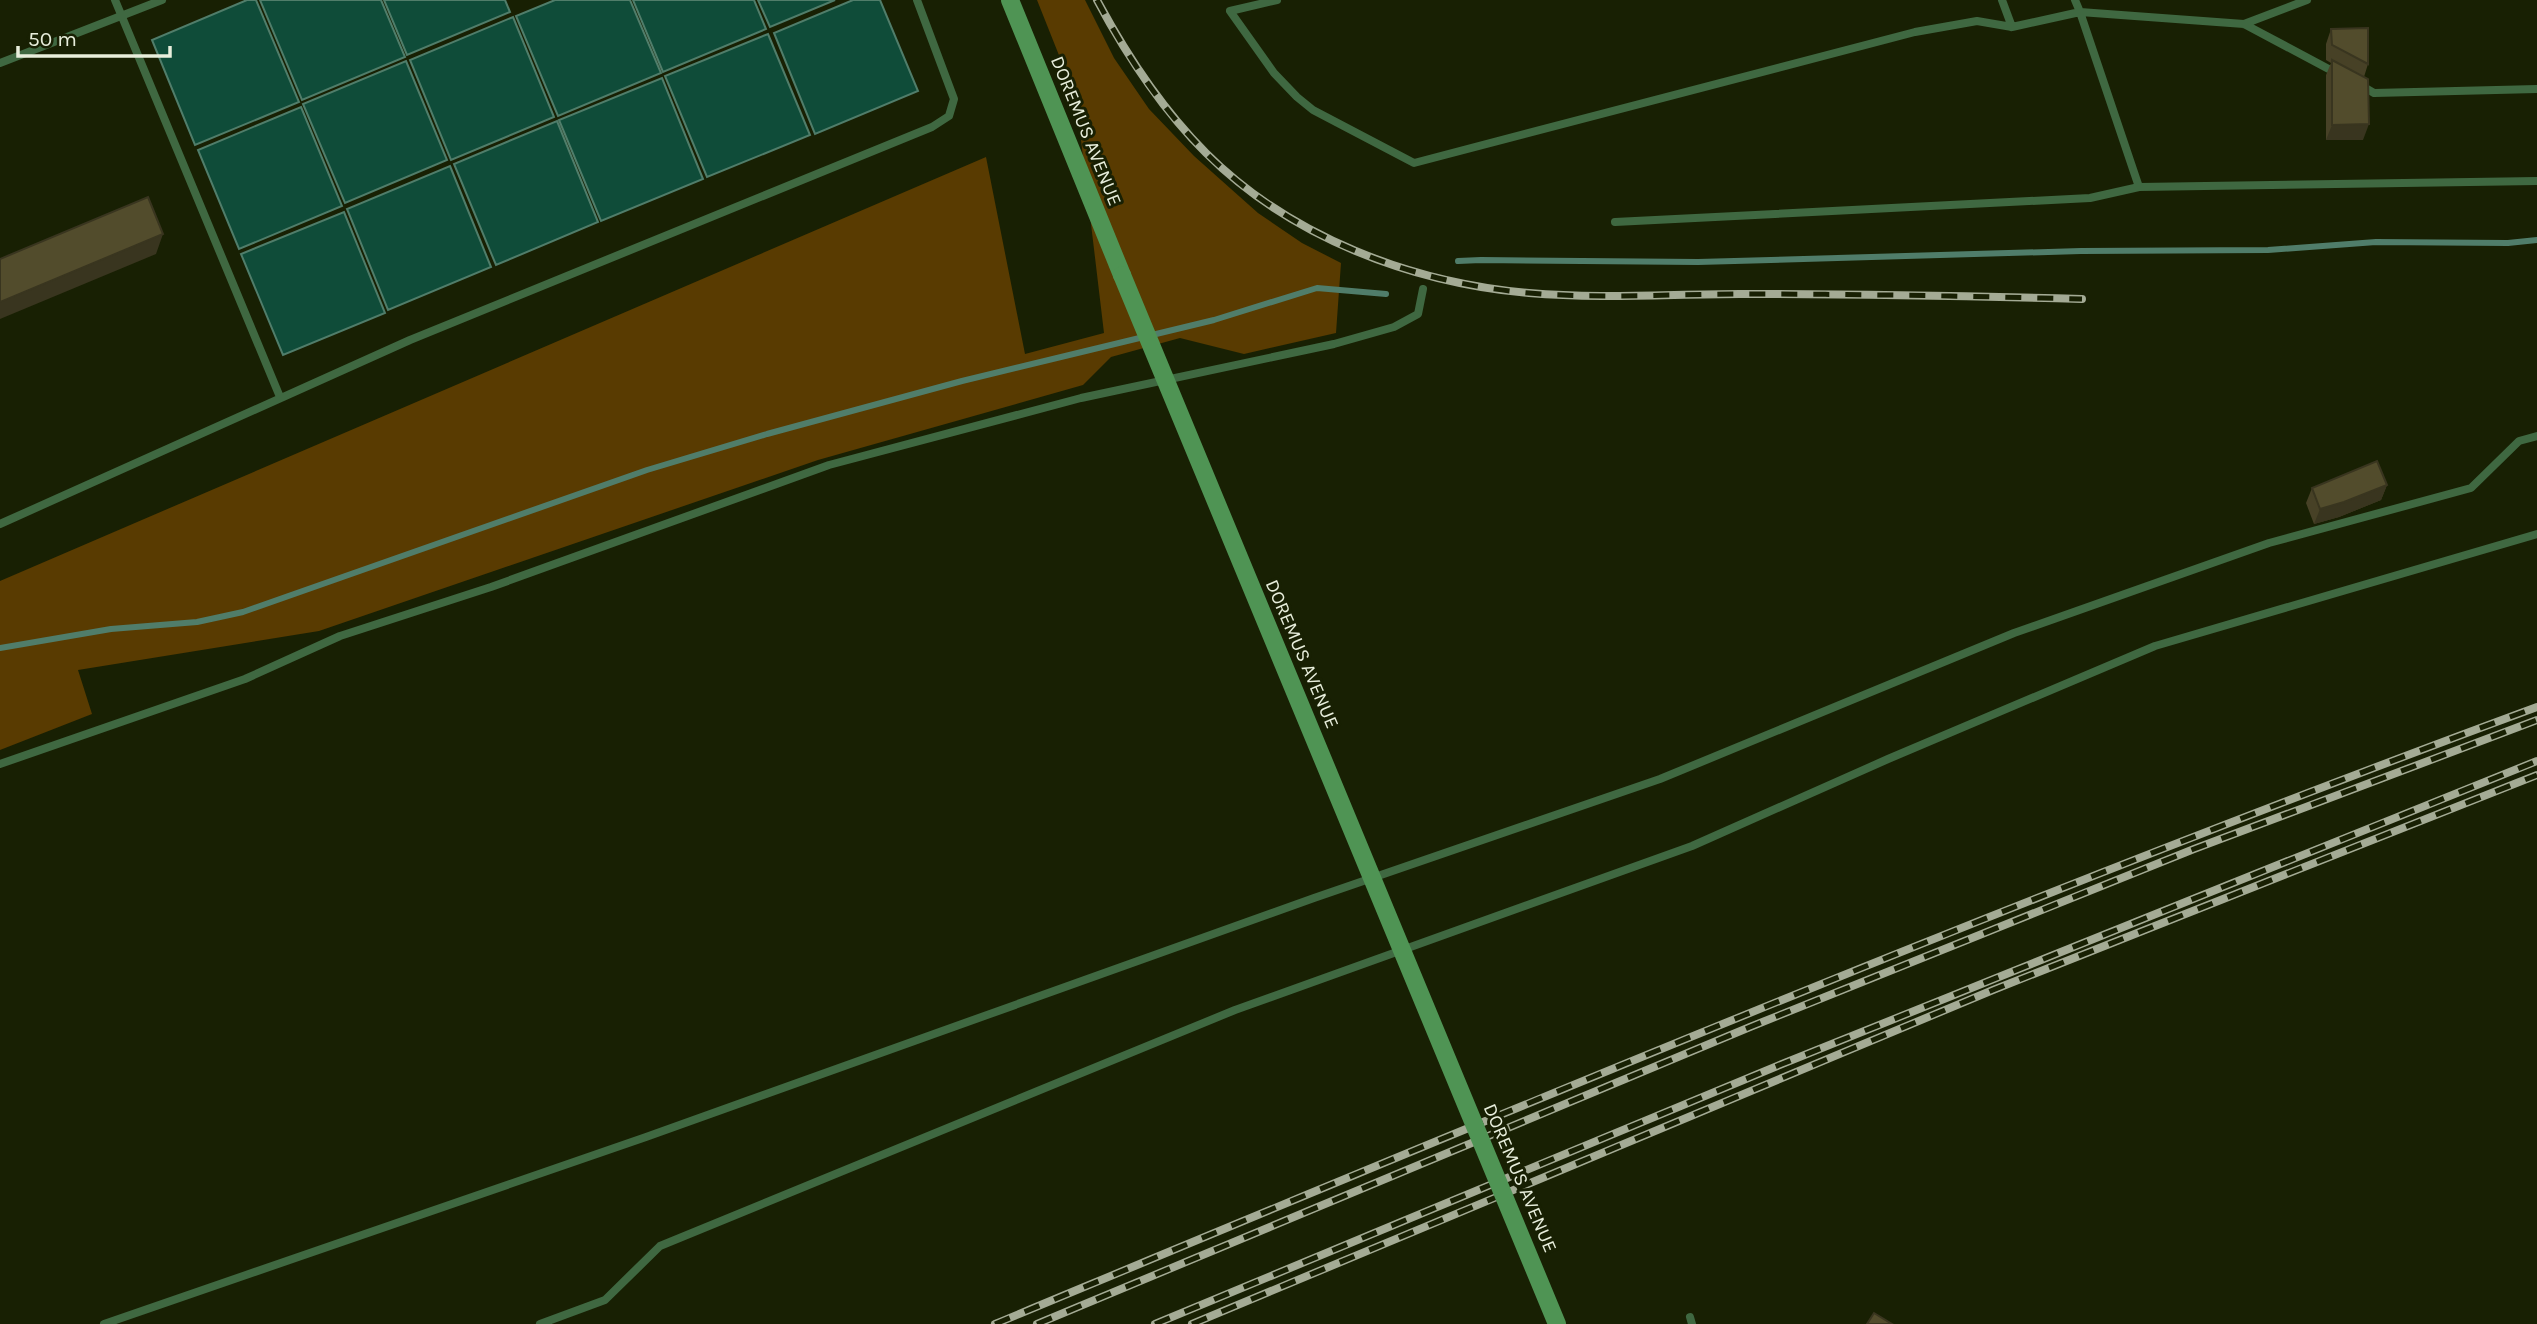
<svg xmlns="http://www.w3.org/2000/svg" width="2537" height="1324" font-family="Karla,sans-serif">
<rect width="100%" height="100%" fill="#182003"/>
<path fill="#593b01" d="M1037 0H1085L1114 58 1149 109 1194 156 1258 213 1302 243 1341 263 1336 333 1244 354 1180 338 1111 357 1083 385 818 460 319 631 78 670 92 714 0 750V581L986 157 1025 354 1104 333 1076 98Z"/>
<path fill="#0f4c39" stroke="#507d6a" stroke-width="2" d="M247 0H256L299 102 195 145 152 40Z
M260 0H381L405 57 302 100Z
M384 0H505L510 12 407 55Z
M555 0H630L661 73 558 116 516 16Z
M633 0H754L766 29 663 72Z
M758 0H835L770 27Z
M853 0H880L918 91 815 134 774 33Z
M513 17 554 117 451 160 410 60Z
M768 34 810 135 707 177 665 76Z
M406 61 447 160 345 203 303 104Z
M662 78 703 179 601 221 559 120Z
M301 107 342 206 239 249 198 150Z
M557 121 598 222 496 265 454 164Z
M450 166 491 267 388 310 347 209Z
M344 212 385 313 283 355 241 254Z"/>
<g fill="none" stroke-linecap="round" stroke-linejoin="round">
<path stroke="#507d6a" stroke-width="6" d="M1458 261 1481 260 1698 262 2081 251 2268 250 2376 242 2508 243 2537 240
M0 648 111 629 197 622 243 612 647 470 767 434 962 381 1214 320 1317 288 1386 294"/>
<path stroke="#3f6841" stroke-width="8" d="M115 0 280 397
M1277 0 1230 11 1274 73 1297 97 1313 110 1414 163 1915 32 1977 21 2012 27 2080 12 2139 187 2090 198 1615 222
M2002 0 2012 27
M2075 0 2080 12 2244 24 2338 74
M2244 24 2307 0
M0 63 162 0
M2362 86 2374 93 2537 89
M2139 187 2537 181
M0 524 410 340 932 127 949 116 954 99 917 0
M0 764 245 679 340 636 491 587 829 465 1081 398 1334 344 1394 327 1418 314 1423 289
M1690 1317 1692 1324
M104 1324 646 1137 1314 898 1660 779 2014 633 2269 543 2471 488 2519 441 2537 436
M540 1324 605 1300 660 1246 1235 1010 1692 846 1888 759 2155 646 2537 534"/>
<path stroke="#4f9454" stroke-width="18" d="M1010 0 1122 275"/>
<defs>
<path id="rail" d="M1097 0C1127 56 1161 108 1206 153 1290 237 1412 283 1529 293 1599 299 1670 294 1740 294 1854 294 1968 296 2082 299
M995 1324C1506 1112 2018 898 2537 707
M1037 1324 1750 1027 2194 849 2537 720
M1155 1324 1782 1064 2537 761
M1192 1324 1993 990 2537 775"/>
</defs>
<use href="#rail" stroke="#a4ab95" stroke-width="8"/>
<use href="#rail" stroke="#182003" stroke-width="5" stroke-dasharray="16" stroke-linecap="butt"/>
<path stroke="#4f9454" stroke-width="18" d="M1122 275 1557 1324"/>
</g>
<path fill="#474126" d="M2331 29 2368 64 2364 77 2363 140H2326V75L2331 63 2326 60V44Z
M2387 485 2381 500 2339 517 2314 524 2306 503 2312 488Z"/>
<path fill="#39351f" d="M2369 124 2363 140H2326L2332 125Z
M163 234 156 254 0 319V302Z
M2387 485 2381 500 2339 517 2314 524 2320 509Z"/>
<path fill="#524c2c" stroke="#39351f" stroke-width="2" d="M2368 28V64L2332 45 2331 29Z
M2332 60 2368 79 2369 124 2332 125Z
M148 197 163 234 0 302V259Z
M2377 461 2387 485 2344 502 2320 509 2312 488Z
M1874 1313 1892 1324H1867Z"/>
<g text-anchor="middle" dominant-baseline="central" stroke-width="6" stroke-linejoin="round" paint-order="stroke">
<g font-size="19" fill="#e8eedc" stroke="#182003">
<text transform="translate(1086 131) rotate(68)">DOREMUS AVENUE</text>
<text transform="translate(1302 654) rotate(67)">DOREMUS AVENUE</text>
<text transform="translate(1520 1178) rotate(67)">DOREMUS AVENUE</text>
</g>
</g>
<path d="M18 46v10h152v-10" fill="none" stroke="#e8eedc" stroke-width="3.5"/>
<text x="28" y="46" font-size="21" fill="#e8eedc" stroke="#182003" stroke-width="5" paint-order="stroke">50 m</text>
</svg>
